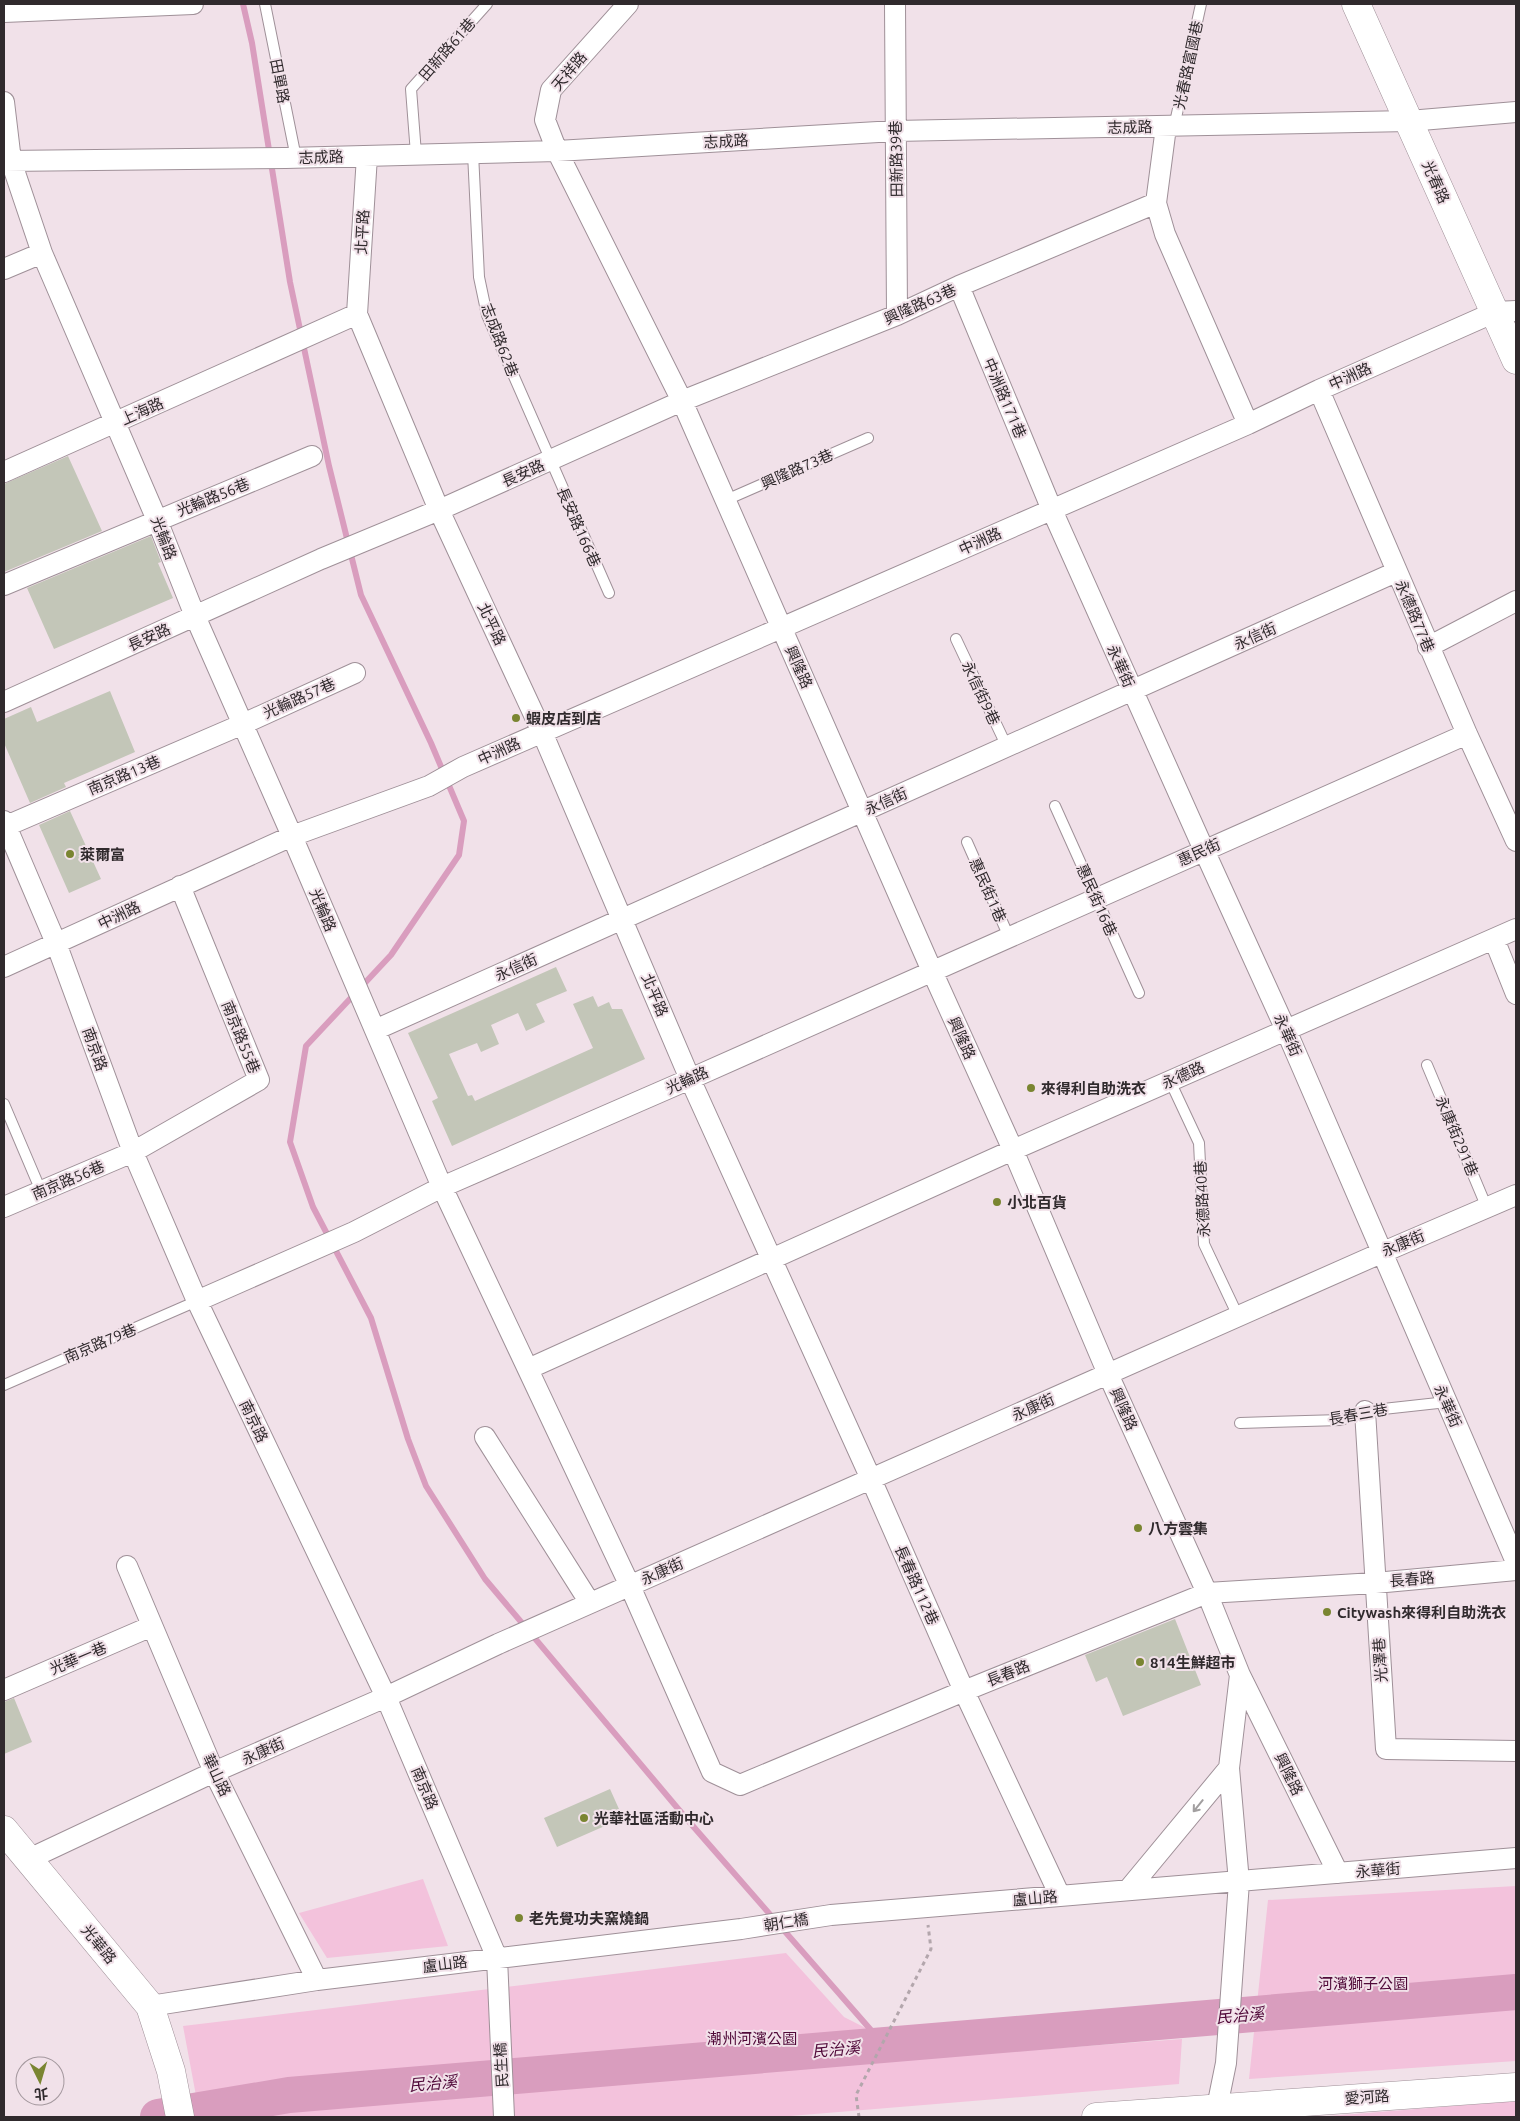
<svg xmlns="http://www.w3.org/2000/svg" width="1520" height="2121" font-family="Ubuntu,'Noto Sans TC',sans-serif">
<rect width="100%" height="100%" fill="#f1e1e9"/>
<path fill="#f3c2dc" d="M423 1879 448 1946 327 1958 299 1913Z
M1516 1886V2061L1249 2079 1268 1900Z
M786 1953 844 2017 925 2058 1182 2039 1179 2084 778 2117H200L183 2026Z
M1516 2101V2117H1317Z"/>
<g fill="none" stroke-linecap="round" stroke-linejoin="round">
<path stroke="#d99dbe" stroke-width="6" d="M243 4 252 43 290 282 329 466 361 595 431 743 464 821 459 855 391 955 306 1046 290 1142 313 1207 371 1318 408 1439 426 1486 485 1579 685 1817 884 2045"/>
<path stroke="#d99dbe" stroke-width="36" d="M158 2117 289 2095 1516 1992"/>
</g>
<path fill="#c3c6b8" d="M68 456 102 531 4 572V484Z
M151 536 161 562 158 563 173 598 54 649 27 588Z
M110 691 135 752 64 783 66 787 30 803 4 743V719L31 707 37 722Z
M70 811 101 879 69 893 39 825Z
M556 967 567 991 536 1004 545 1022 526 1031 518 1013 491 1025 499 1044 481 1052 477 1043 449 1054 468 1096 472 1095 475 1101 593 1048 573 1004 593 996 598 1007 609 1002 612 1009H622L645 1059 452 1146 432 1101 438 1098 408 1033Z
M1175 1619 1201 1685 1123 1716 1107 1677 1096 1682 1085 1655Z
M14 1698 32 1742 4 1754V1702Z
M610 1789 623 1818 557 1847 544 1818Z"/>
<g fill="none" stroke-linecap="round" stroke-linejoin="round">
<defs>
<path id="lane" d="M265 4 296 158
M1174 127 1201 4
M473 153 479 277 487 315 609 593
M416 154 411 89 487 4
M726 500 868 438
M956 639 1007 747
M1055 806 1139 993
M967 842 1009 937
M1427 1065 1487 1208
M1170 1081 1199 1143 1204 1244 1238 1316
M4 1104 41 1191
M4 1385 197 1301
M1240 1423 1341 1420 1365 1411 1447 1402"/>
<path id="street" d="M628 4 551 90 545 120 557 151 682 401 932 971 1013 1150 1108 1374 1207 1593 1240 1675 1338 1873
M895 4 897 315
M4 12 193 4
M4 102 11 161 42 253 157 520 195 616 292 836 442 1187 630 1586 712 1772 740 1785 964 1691 1207 1593 1375 1583 1516 1570
M1166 127 1156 203 1165 234 1248 424
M367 156 357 314 439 510 542 732 690 1079 871 1479 964 1691 1060 1896
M4 161 286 158 557 151 895 131 1409 121 1516 112
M4 269 42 253
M959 286 1052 510 1204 850 1286 1030 1516 1562
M1319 390 1467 734 1516 841
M4 472 357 314
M4 585 312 456
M1428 647 1516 601
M4 702 321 559 439 510 682 401 897 315 959 286 1156 203
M4 821 56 943 133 1152 197 1301 386 1697 497 1958 504 2117
M4 827 243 724 355 673
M1494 939 1516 994
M4 967 292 836 429 786 463 767 1248 424 1319 390 1495 312 1516 311
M375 1030 1396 572
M4 1207 133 1152 259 1080 180 886
M197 1301 354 1232 442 1187 690 1079 1467 734
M528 1369 1013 1150 1516 929
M1365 1411 1386 1749 1516 1751
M485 1437 590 1603
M127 1566 214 1772 317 1980
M4 1690 152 1626
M29 1859 214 1772 386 1697 498 1644 1381 1253 1516 1195
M1128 1890 1229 1768
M150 2006 317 1980 741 1929 831 1915 1516 1858
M1215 2117 1226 2063 1239 1882 1229 1768 1240 1675"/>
<path id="secondary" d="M1356 4 1516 360
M4 1830 150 2006 171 2071 180 2117
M1096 2117 1516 2087"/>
</defs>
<use href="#lane" stroke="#9f9098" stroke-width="12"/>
<use href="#street" stroke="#9f9098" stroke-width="22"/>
<use href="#secondary" stroke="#9f9098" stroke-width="29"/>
<path stroke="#b3a6ac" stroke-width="3" stroke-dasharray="4 4" stroke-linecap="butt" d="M859 2117 856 2095 931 1949 928 1925"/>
<use href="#lane" stroke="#fff" stroke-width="10"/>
<use href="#street" stroke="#fff" stroke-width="20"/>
<use href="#secondary" stroke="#fff" stroke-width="28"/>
</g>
<defs><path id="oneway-shaft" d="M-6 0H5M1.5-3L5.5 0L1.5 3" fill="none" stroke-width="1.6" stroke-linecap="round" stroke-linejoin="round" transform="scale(1.25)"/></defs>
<use stroke="#a29fa0" href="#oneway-shaft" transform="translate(1198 1806) rotate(129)"/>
<g fill="#7a8531" stroke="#f1e1e9" stroke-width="2">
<circle cx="516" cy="718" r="5"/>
<circle cx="70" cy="854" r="5"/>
<circle cx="1031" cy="1088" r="5"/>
<circle cx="997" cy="1202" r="5"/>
<circle cx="1138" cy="1528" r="5"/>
<circle cx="1327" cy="1612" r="5"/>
<circle cx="1140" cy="1662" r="5"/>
<circle cx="584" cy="1818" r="5"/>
<circle cx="519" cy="1918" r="5"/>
</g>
<g text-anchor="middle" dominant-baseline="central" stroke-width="4" stroke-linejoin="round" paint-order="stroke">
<g font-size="15" fill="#302a2d" stroke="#f1e1e9">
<text transform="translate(447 49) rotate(-49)">田新路61巷</text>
<text transform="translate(1188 65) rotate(-78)">光春路富國巷</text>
<text transform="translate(569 71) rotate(-50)">天祥路</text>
<text transform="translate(280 81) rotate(79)">田單路</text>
<text transform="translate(1130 127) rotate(-1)">志成路</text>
<text transform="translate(726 141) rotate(-3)">志成路</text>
<text transform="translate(321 157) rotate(-2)">志成路</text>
<text transform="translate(896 159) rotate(-91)">田新路39巷</text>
<text transform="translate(1436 182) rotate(66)">光春路</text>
<text transform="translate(362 232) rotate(-87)">北平路</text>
<text transform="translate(920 304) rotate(-24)">興隆路63巷</text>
<text transform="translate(500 340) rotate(69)">志成路62巷</text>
<text transform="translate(1350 376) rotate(-24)">中洲路</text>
<text transform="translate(1005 398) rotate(67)">中洲路171巷</text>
<text transform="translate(142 411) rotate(-24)">上海路</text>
<text transform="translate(797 469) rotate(-24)">興隆路73巷</text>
<text transform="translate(523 473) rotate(-24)">長安路</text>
<text transform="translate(213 497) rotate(-22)">光輪路56巷</text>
<text transform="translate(579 527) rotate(66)">長安路166巷</text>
<text transform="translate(164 538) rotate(69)">光輪路</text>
<text transform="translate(980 541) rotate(-24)">中洲路</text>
<text transform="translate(1415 616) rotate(67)">永德路77巷</text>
<text transform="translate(492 624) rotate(65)">北平路</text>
<text transform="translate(1255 636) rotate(-24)">永信街</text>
<text transform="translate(149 637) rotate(-24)">長安路</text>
<text transform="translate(1121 666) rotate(66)">永華街</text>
<text transform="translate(799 667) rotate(66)">興隆路</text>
<text transform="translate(981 693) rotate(65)">永信街9巷</text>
<text transform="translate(299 698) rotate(-24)">光輪路57巷</text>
<text transform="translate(499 751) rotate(-24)">中洲路</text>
<text transform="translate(124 775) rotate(-23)">南京路13巷</text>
<text transform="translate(886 801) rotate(-24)">永信街</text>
<text transform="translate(1199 852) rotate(-24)">惠民街</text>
<text transform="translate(988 890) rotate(66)">惠民街1巷</text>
<text transform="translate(1097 900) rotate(66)">惠民街16巷</text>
<text transform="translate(323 910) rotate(67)">光輪路</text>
<text transform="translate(119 915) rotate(-25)">中洲路</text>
<text transform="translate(516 967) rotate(-24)">永信街</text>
<text transform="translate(655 995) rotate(67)">北平路</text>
<text transform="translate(1288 1035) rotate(66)">永華街</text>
<text transform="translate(241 1037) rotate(68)">南京路55巷</text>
<text transform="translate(962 1038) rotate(66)">興隆路</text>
<text transform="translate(95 1049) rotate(70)">南京路</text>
<text transform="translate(1183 1075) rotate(-24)">永德路</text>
<text transform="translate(687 1080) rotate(-24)">光輪路</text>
<text transform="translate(1457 1136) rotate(67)">永康街291巷</text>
<text transform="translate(68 1180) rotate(-23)">南京路56巷</text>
<text transform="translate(1202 1199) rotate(-93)">永德路40巷</text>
<text transform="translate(1403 1243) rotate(-23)">永康街</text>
<text transform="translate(100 1343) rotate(-23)">南京路79巷</text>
<text transform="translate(1448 1406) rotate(66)">永華街</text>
<text transform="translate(1033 1407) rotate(-24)">永康街</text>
<text transform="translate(1124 1409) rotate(66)">興隆路</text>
<text transform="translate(1358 1414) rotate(-10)">長春三巷</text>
<text transform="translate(254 1421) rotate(64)">南京路</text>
<text transform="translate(662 1571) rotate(-24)">永康街</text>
<text transform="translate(1412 1579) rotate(-5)">長春路</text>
<text transform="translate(917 1585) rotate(66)">長春路112巷</text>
<text transform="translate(78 1658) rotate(-23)">光華一巷</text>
<text transform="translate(1380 1660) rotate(-94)">光澤巷</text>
<text transform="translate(1008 1673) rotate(-22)">長春路</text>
<text transform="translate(263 1751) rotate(-24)">永康街</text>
<text transform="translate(1289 1774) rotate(64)">興隆路</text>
<text transform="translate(217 1775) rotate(65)">華山路</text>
<text transform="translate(425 1788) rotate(67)">南京路</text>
<text transform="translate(1378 1870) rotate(-5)">永華街</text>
<text transform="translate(1035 1898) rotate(-5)">盧山路</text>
<text transform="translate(786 1922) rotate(-9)">朝仁橋</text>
<text transform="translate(99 1944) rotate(51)">光華路</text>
<text transform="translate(445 1964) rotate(-7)">盧山路</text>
<text transform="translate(501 2065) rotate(-93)">民生橋</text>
<text transform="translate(1367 2097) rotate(-4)">愛河路</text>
</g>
<g font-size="15" font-weight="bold" fill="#302a2d" stroke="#f1e1e9" text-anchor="start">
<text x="526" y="718">蝦皮店到店</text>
<text x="80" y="854">萊爾富</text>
<text x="1041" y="1088">來得利自助洗衣</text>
<text x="1007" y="1202">小北百貨</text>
<text x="1148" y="1528">八方雲集</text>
<text x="1337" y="1612">Citywash來得利自助洗衣</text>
<text x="1150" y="1662">814生鮮超市</text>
<text x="594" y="1818">光華社區活動中心</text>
<text x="529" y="1918">老先覺功夫窯燒鍋</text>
</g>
<g font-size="15" fill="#500a39" stroke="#f1e1e9">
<text x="1363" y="1983">河濱獅子公園</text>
<text x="752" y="2038">潮州河濱公園</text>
</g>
<g font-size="16" font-style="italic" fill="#500939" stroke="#f1e1e9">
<text transform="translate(1240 2015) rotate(-5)">民治溪</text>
<text transform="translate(836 2049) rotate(-5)">民治溪</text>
<text transform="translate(433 2083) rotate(-5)">民治溪</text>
</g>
</g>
<rect width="1520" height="2121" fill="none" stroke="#302a2d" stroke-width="10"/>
<g transform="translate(40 2081) rotate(175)"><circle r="24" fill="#f1e1e9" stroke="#a4989e"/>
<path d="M0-4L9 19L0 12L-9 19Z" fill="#7a8531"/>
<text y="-8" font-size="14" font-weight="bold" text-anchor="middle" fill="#302a2d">北</text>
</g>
</svg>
